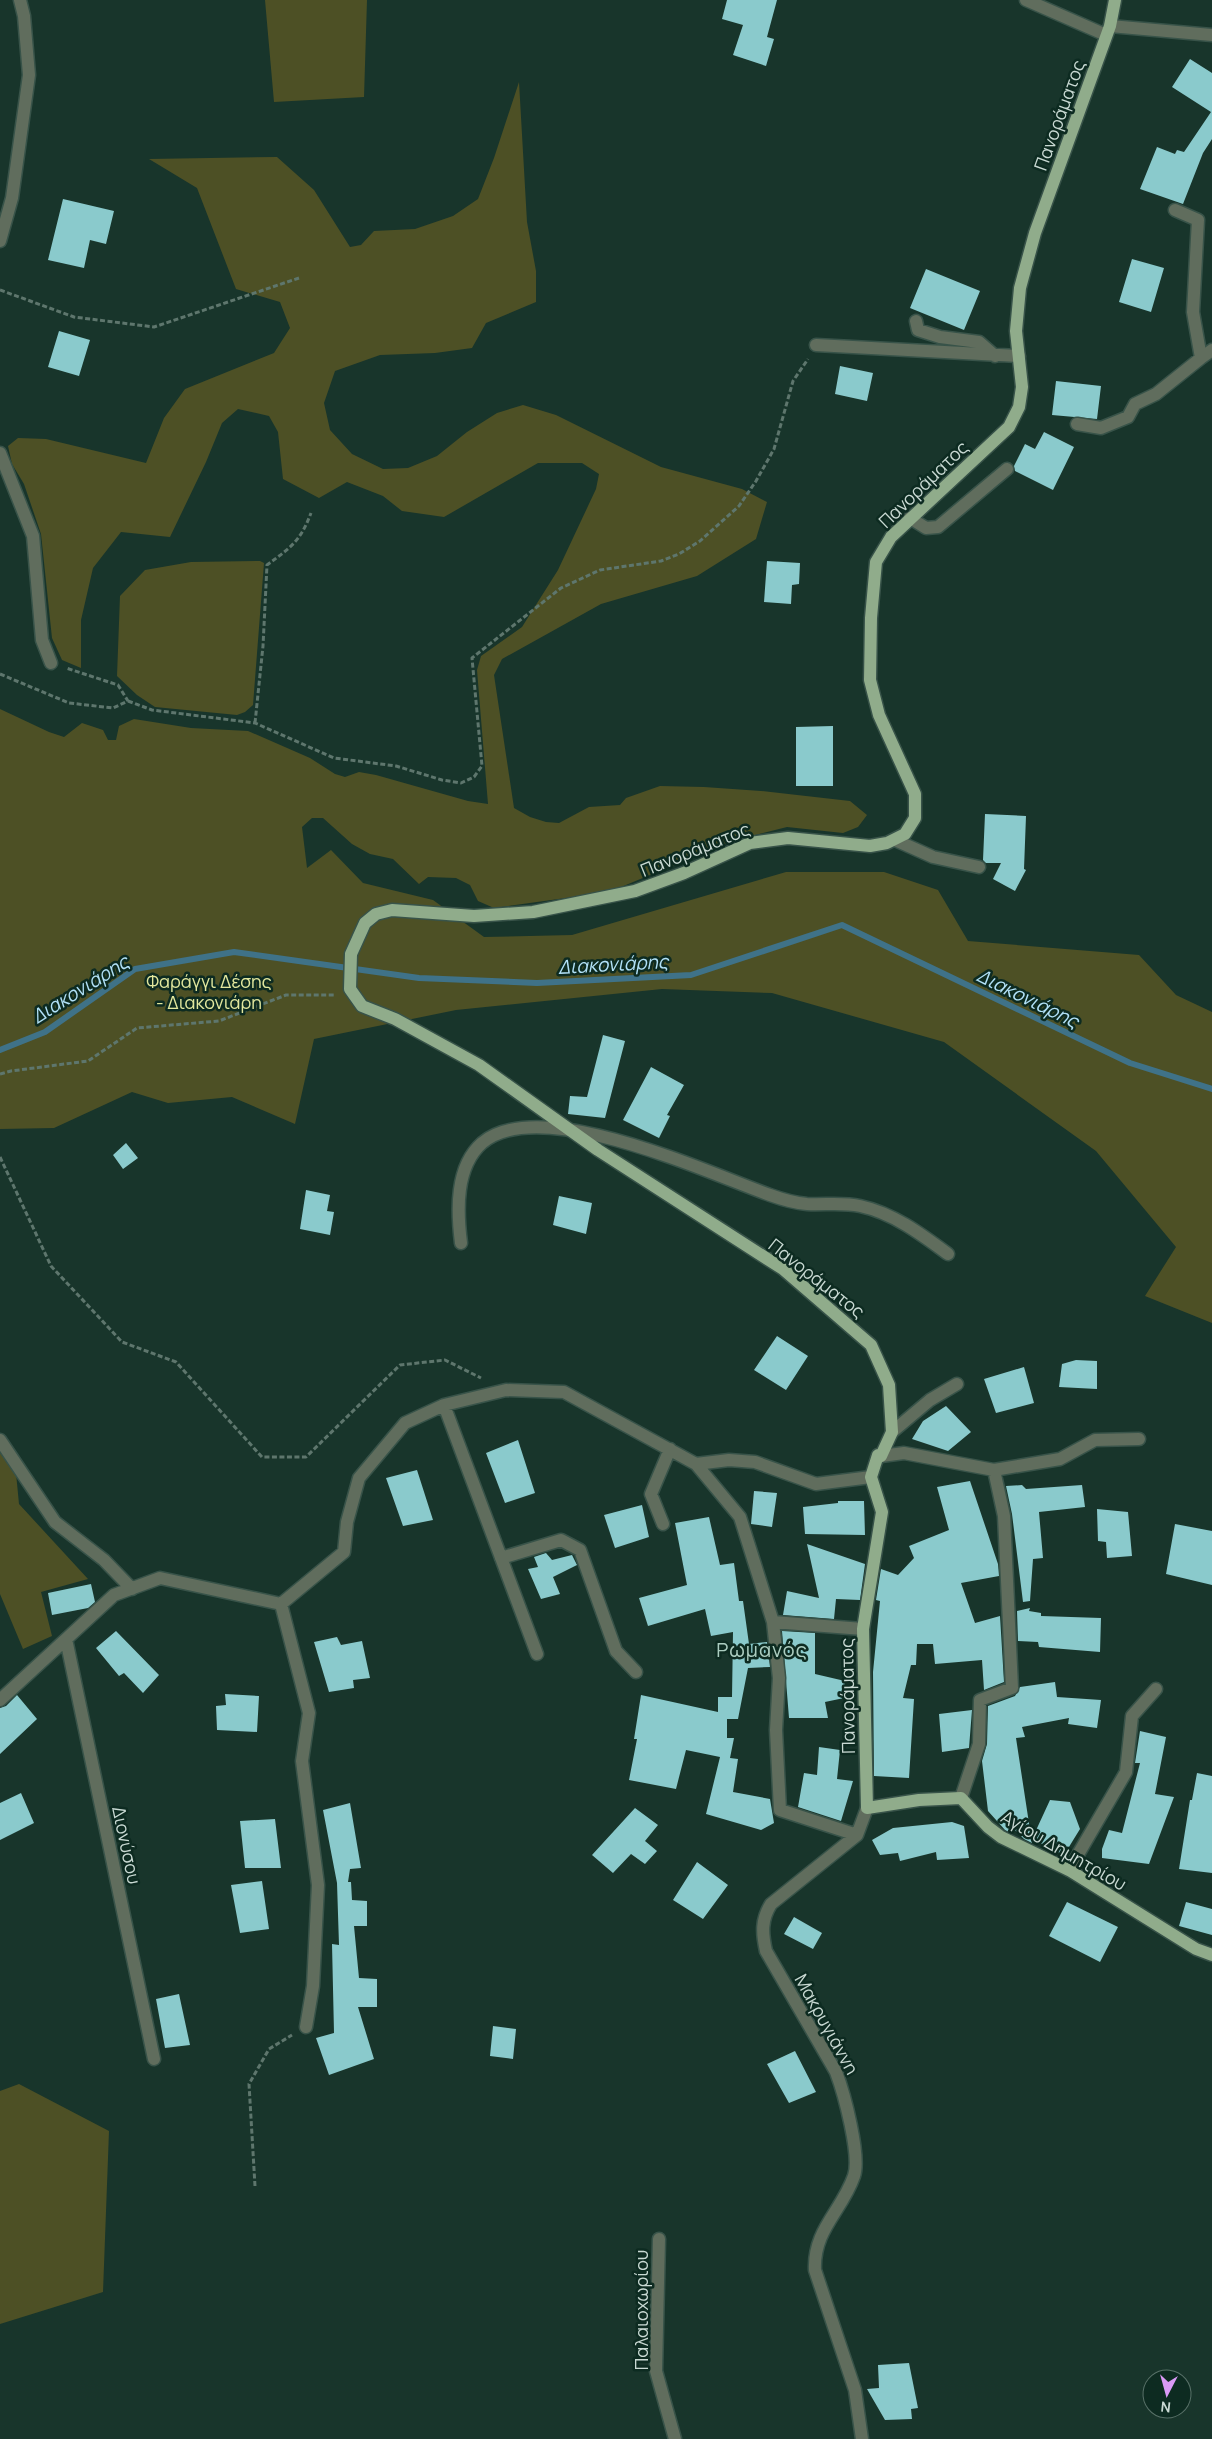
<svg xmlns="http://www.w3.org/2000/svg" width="1212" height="2439" font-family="Manrope,sans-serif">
<rect width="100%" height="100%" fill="#18352b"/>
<path fill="#4d5025" d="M265 0H367L364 97 274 102Z
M519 82 527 222 536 271V302L486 323 472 348 435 353 380 355 335 371 324 403 330 430 352 454 383 469 408 468 437 456 467 432 497 413 523 405 556 415 661 467 742 489 767 502 756 539 697 576 601 604 502 659 494 675 514 808 530 817 546 822 559 823 589 807 620 805 626 798 660 786 704 787 761 791 850 801 867 815 858 827 843 833 787 827 732 841 609 892 494 908 478 901 470 885 456 878 428 877 419 884 393 859 370 854 352 844 323 818H312L302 827 307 868 331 850 363 883 433 900 484 937 572 935 786 872H884L938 890 968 941 1139 955 1176 995 1212 1012V1323L1145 1296 1176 1247 1096 1151 944 1042 772 993 662 989 456 1010 314 1039 295 1124 232 1097 168 1103 132 1092 54 1128 0 1129V709L49 732 64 737 82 723 103 730 108 740H116L119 726 134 719 191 728 248 731 310 758 335 774 345 777 359 772 376 775 468 801 488 804 477 670 481 656 522 627 558 570 596 489 599 474 582 463H538L444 517 402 511 383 496 347 482 319 498 283 479 278 432 269 416 238 409 222 423 206 462 170 537 121 532 93 568 81 620V668L62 660 52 638 41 534 24 484 12 464 8 446 18 438 46 439 146 463 164 418 185 389 274 353 290 328 280 302 236 289 197 188 149 159 277 157 314 190 350 247 361 245 374 231 415 229 453 216 478 199 494 158Z
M260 561 264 563 253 705 245 712 237 715 155 707 137 695 117 676 120 596 145 570 191 562Z
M0 1453 16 1473 19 1504 88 1579 41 1592 52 1636 23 1649 0 1594Z
M19 2084 109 2131 103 2292 0 2324V2091Z"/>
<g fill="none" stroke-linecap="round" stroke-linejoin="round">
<path stroke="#3f7288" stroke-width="6" d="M0 1050 45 1032 135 969 234 952 419 978 537 983 691 975 842 925 1130 1063 1212 1089"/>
</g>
<path fill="#8acacc" d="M727 0H777L767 37 774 39 766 66 733 55 743 25 722 19Z
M1190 59 1212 73V139L1203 153 1183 204 1140 189 1157 147 1175 154 1177 150 1184 152 1211 112 1172 87Z
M63 199 114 211 106 244 90 240 84 268 48 260Z
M1132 259 1164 268 1151 312 1119 302Z
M926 269 980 291 964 330 910 308Z
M59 331 90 340 79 376 48 367Z
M840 366 873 373 867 401 835 394Z
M1056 381 1101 386 1097 419 1052 415Z
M1044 432 1074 447 1053 490 1015 471 1014 466 1025 444 1035 449Z
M767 561 800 563 799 584 792 585 791 604 764 602Z
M833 726V786H796V727Z
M985 814 1026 816 1024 869 1026 870 1015 891 993 879 1001 863H986L983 860Z
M603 1035 625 1041 605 1118 568 1114 570 1096 587 1097Z
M651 1067 684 1085 667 1115 670 1116 659 1138 623 1120Z
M126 1143 138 1158 123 1169 113 1155Z
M306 1190 330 1195 327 1211 334 1212 330 1235 300 1229Z
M559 1196 592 1203 586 1234 553 1225Z
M777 1336 808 1356 786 1390 754 1370Z
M1076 1360 1097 1361V1389L1059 1387 1062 1364Z
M1024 1367 1034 1403 996 1413 984 1379Z
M946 1406 971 1432 948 1451 912 1439 923 1421Z
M518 1440 535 1493 505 1503 486 1453Z
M417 1470 433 1520 403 1526 386 1478Z
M970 1481 998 1564 999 1576 961 1583 975 1623 1000 1616 1004 1682 984 1690 982 1660 935 1664 933 1644H917L916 1665H911L903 1698 914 1699 909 1778 874 1776 873 1672 880 1601 876 1600 881 1569 898 1575 914 1558 909 1546 949 1530 937 1487Z
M1022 1485 1026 1489 1082 1485 1085 1507 1039 1512 1043 1558 1033 1559 1030 1601 1023 1602 1012 1514 1006 1486Z
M754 1491 777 1493 772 1527 751 1524Z
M838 1501H864L865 1535 805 1534 803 1507 838 1503Z
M642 1505 649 1537 615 1548 604 1515Z
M1097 1509 1128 1512 1132 1556 1107 1558 1106 1542 1098 1541Z
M709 1517 720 1565 734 1563 739 1601H743L749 1644 767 1642 770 1667 748 1668 738 1719H727V1738H734L730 1758 738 1759 733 1792 770 1799 774 1823 761 1830 706 1814 720 1757 686 1750 676 1789 629 1780 637 1739H634L641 1695 718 1712V1697H732L733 1632 711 1636 705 1609 648 1626 639 1598 687 1585 675 1523Z
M1175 1524 1212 1531V1585L1166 1574Z
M807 1544 865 1564 860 1600 836 1599 834 1619 783 1615 787 1591 819 1598Z
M546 1553 552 1560 572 1555 577 1565 553 1577 560 1594 541 1599 528 1569 538 1567 534 1557Z
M91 1584 95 1602 88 1608 52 1615 48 1593Z
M1030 1608 1029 1611 1041 1613V1616L1101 1618 1100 1652 1039 1647 1038 1642 1018 1641 1017 1611Z
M116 1631 159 1675 143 1693 124 1673 119 1676 96 1648Z
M782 1631 815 1633V1674L845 1681 844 1698 825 1702 828 1718H789Z
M337 1637 341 1645 362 1641 370 1678 353 1680 354 1688 329 1692 314 1642Z
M1055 1682 1057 1697 1101 1700 1097 1728 1068 1724 1069 1718 1022 1727 1025 1737 1016 1738 1032 1843 1024 1839 1015 1830 1009 1832 1005 1830 988 1811 982 1761 987 1744 988 1706 1015 1696 1020 1687Z
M225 1694 259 1696 257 1732 217 1730 216 1706 226 1705Z
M17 1695 37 1719 0 1754V1708L6 1706Z
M972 1710 969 1748 942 1752 939 1714Z
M1140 1731 1166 1737 1155 1794 1174 1797 1149 1864 1102 1858V1849L1109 1830 1122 1833 1140 1763H1135Z
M819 1747 840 1750 837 1779 853 1781 841 1821 798 1807 804 1773 817 1775Z
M1197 1773 1212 1776V1873L1179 1869 1190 1800H1192Z
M21 1793 34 1823 0 1840V1803Z
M1050 1800 1070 1802 1080 1829 1064 1855 1032 1839Z
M350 1803 361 1868 350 1869 348 1882H351L352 1900 367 1901V1926H354L359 1978 377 1979V2007H358L374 2059 329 2075 316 2038 334 2033 332 1944 339 1945 337 1883 323 1810Z
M635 1808 658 1825 645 1841 657 1851 645 1864 631 1854 613 1873 592 1855Z
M275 1819 281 1868H245L240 1821Z
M952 1822 964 1826 969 1858 937 1860 936 1852 900 1861 898 1853 880 1855 872 1840 893 1828Z
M697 1862 728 1885 703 1919 673 1900Z
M262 1881 269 1929 240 1933 231 1885Z
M1067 1902 1118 1927 1100 1962 1049 1936Z
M1186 1902 1212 1909V1935L1179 1926Z
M794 1917 822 1933 813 1949 784 1934Z
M179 1994 190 2045 165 2048 156 1999Z
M493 2026 516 2029 513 2059 490 2056Z
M795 2051 816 2092 789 2103 767 2064Z
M909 2363 918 2408 911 2409 912 2419 885 2420 867 2389 879 2388 878 2365Z"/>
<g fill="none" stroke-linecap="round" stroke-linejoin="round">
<defs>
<path id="minor" d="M1026 0 1106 35
M1110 26 1212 35
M1175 210 1198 220 1193 312 1201 358 1212 350
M0 241 12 198 29 75 24 16 20 0
M916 321 918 330 940 337 979 342 995 356
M816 345 1019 356
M1077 424 1101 428 1128 417 1135 404 1156 394 1201 358
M0 453 33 536 42 640 51 663
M910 518 926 528 938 527 1007 469
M895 840 933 857 979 867
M461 1243C457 1211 455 1167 482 1143 540 1094 708 1173 770 1195 781 1199 795 1203 807 1204 825 1205 842 1202 860 1206 893 1213 921 1234 948 1254
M444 1405 537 1654
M892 1432 930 1400 957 1384
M0 1440 55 1522 104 1560 132 1589
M881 1456 904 1453 994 1470 1004 1516 1012 1688 980 1700 979 1744 961 1798
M696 1464 729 1460 755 1462 816 1484 871 1477
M994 1470 1060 1459 1095 1440 1139 1439
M663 1524 651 1494 670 1449
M501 1558 561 1540 580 1550 616 1651 636 1672
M281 1604 344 1552 347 1522 359 1478 405 1423 444 1405 506 1390 564 1392 696 1464 740 1517 773 1622 779 1678 776 1730 780 1810 857 1835
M281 1604 309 1713 302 1761 318 1885 313 1986 306 2027
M773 1622 863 1629
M66 1639 154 2059
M0 1700 114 1595 160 1578 281 1604
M1069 1870 1126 1772 1132 1716 1156 1689
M659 2239 656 2371 675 2439
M862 2439 855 2390 815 2270C813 2230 842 2211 854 2176 861 2156 844 2093 836 2072L766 1951C762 1933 761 1920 771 1904L857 1835 867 1808"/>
<path id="major" d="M1115 0 1110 26 1035 233 1020 288 1016 331 1022 387 1019 407 1009 427 891 537 876 562 871 618 870 680 879 715 915 794V818L905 834 887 843 870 846 788 838 750 843 684 873 635 891 533 912 474 916 392 910 376 914 365 923 351 954 350 989 362 1006 395 1019 479 1065 598 1150 783 1269 871 1345 889 1385 892 1432 881 1456 878 1455 871 1477 882 1512 863 1629 867 1808 919 1800 961 1798 988 1827 1001 1837 1069 1870 1196 1949 1212 1955"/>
</defs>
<use href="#minor" stroke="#385349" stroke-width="15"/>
<use href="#major" stroke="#385349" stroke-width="15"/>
<path stroke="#5e766d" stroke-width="3" stroke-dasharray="5 2.5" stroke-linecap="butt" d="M0 290 74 317 154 327 299 278
M0 674 69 703 113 708 128 701 118 685 66 668
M128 701 152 710 255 723 334 758 396 766 442 780 461 783 474 777 482 766 472 658 561 588 600 570 661 561 679 554 700 541 739 506 756 481 774 449 793 381 808 359
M255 723 263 646 267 565C291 547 300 542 311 513
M0 1074 11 1071 88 1061 137 1028 219 1021 286 995H335
M0 1157 51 1266 122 1342 176 1362 262 1457H306L400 1365 445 1360 481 1378
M255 2186 249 2084 269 2049 292 2035"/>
<use href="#minor" stroke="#606d5d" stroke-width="12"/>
<use href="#major" stroke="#90ac8b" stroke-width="12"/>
</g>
<g text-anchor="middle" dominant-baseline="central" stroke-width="5" stroke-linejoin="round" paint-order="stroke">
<g font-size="18" fill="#c9d9d3" stroke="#0d2b21">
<text transform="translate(1059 115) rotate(-70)">Πανοράματος</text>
<text transform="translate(923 484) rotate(-44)">Πανοράματος</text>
<text transform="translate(695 849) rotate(-22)">Πανοράματος</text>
<text transform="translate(817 1278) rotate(38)">Πανοράματος</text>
<text transform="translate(847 1696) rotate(-91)">Πανοράματος</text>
<text transform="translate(127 1845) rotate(78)">Διονύσου</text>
<text transform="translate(1064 1850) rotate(30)">Αγίου Δημητρίου</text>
<text transform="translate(827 2024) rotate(61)">Μακρυγιάννη</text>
<text transform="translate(641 2310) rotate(-90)">Παλαιοχωρίου</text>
</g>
<g font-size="18" fill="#e3e89e" stroke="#0d2b21">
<text x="209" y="981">Φαράγγι Δέσης<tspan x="209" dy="21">- Διακονιάρη</tspan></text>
</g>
<g font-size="19" font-style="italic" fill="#b2e1f7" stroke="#0d2b21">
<text transform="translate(613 964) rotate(-3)">Διακονιάρης</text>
<text transform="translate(80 989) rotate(-32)">Διακονιάρης</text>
<text transform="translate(1028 998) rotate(26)">Διακονιάρης</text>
</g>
<g font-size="20" letter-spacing="1" fill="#accdc0" stroke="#0d2b21">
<text x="762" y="1649">Ρωμανός</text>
</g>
</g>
<g transform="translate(1167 2394) rotate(186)"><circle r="24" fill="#0d2b21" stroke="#587168"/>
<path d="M0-4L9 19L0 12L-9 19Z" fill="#da9af6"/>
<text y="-8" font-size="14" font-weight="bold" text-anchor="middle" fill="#c9d9d3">N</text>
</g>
</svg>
